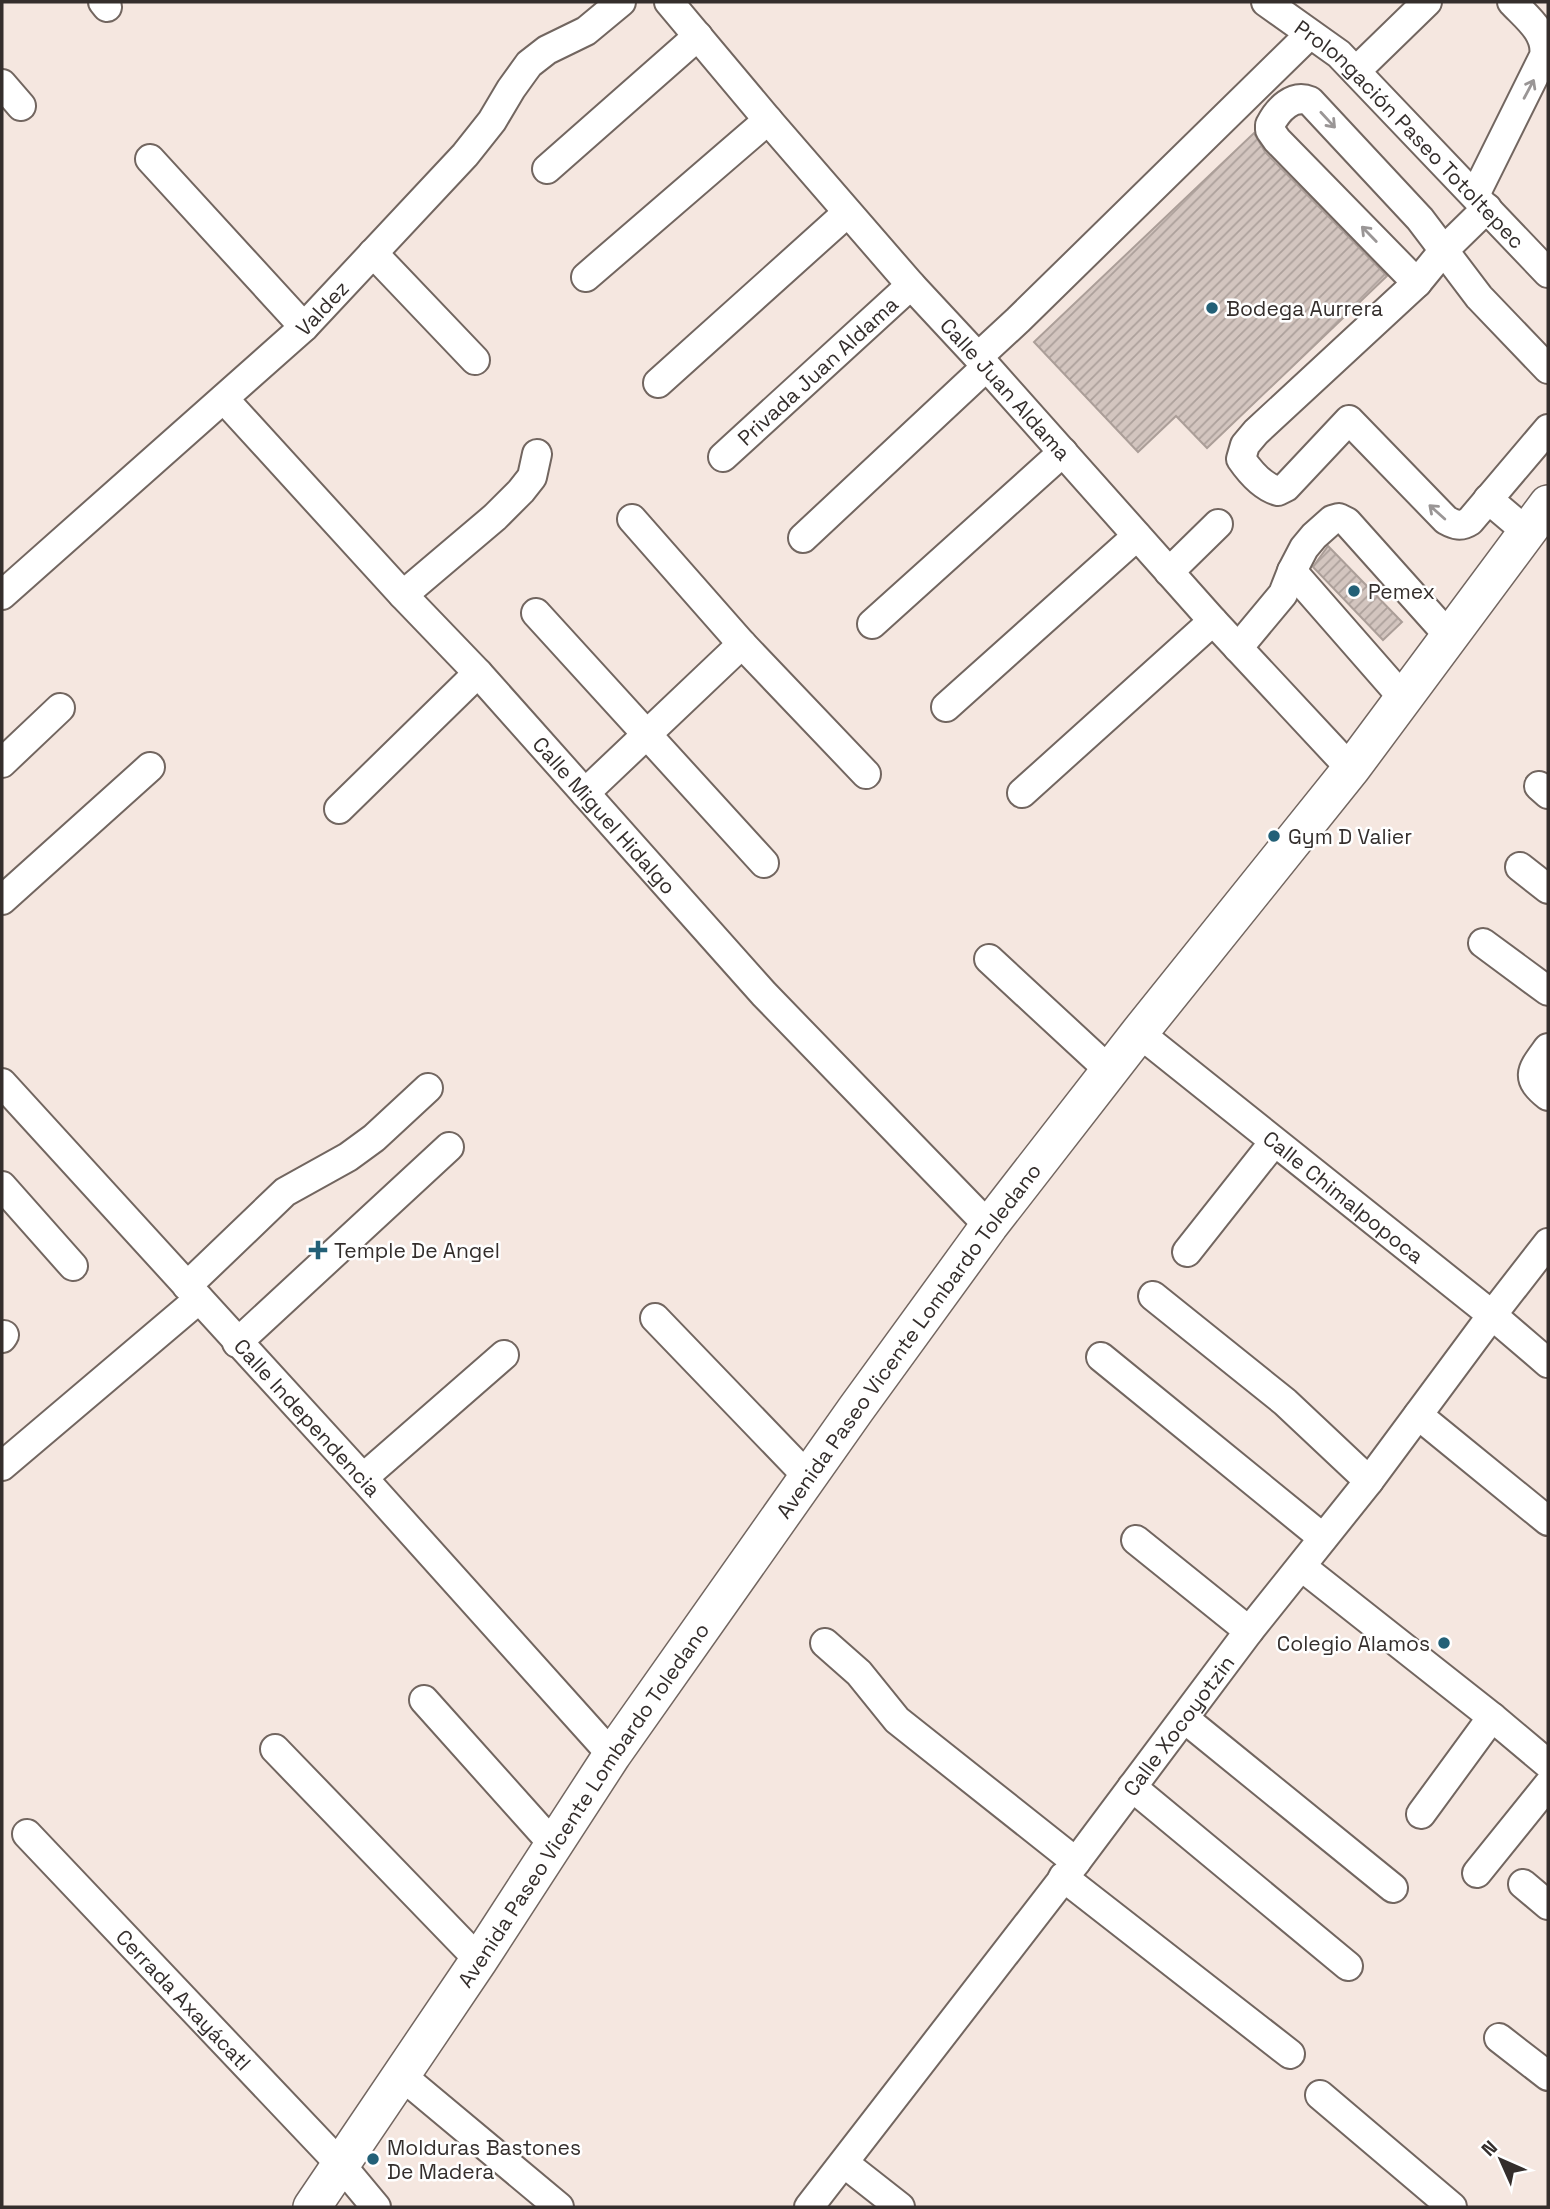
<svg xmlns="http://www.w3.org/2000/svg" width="1550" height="2209" font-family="'Space Grotesk',sans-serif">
<defs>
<pattern id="building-hatch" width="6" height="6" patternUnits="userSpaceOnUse" patternTransform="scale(1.75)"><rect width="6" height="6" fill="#d3c5bf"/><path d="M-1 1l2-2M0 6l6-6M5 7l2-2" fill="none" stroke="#aca09b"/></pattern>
</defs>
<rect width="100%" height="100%" fill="#f5e7e0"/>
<path fill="url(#building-hatch)" stroke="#ab9e98" stroke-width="2" d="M1254 133 1265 152 1387 276 1207 448 1176 416 1138 452 1034 342Z
M1328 546 1402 622 1383 640 1313 567Z"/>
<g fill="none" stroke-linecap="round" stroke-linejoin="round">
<defs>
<g id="minor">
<path d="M103 2 107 7"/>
<path id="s1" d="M669 2 768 120 911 285 978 357 1213 621 1351 769"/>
<path id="s2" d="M1266 2 1339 54 1548 273"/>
<path d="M1356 71 1427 2"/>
<path d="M2 84 21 106"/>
<path d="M150 159 304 327"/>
<path d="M547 169 698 36"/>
<path d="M1475 195 1544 56C1548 33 1526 17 1512 2"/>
<path d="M1487 208 1444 250 1417 283 1256 432 1245 445 1241 459C1250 472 1263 487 1278 491L1286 487 1349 420 1446 520C1455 525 1461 527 1470 521L1548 429"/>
<path d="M373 253 475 360"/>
<path d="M586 277 768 120"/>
<path d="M1417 283 1277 140 1270 130V125C1278 109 1293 94 1310 101L1420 219 1479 297 1548 369"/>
<path d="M978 357 1018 320 1310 34"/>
<path d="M658 383 847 213"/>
<path id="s3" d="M224 399 403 595 478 673 764 994 989 1226"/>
<path id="s4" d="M723 457 911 285"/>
<path d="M1488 499 1527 532"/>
<path d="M632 519 742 644 866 774"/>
<path d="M803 538 986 367"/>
<path d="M1292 571 1404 699"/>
<path d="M1169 572 1218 524"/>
<path id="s5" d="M2 595 304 327 465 155 492 121 511 89 529 64 547 50 586 31 621 2"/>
<path d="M403 595 495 517 521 491 532 477 537 454"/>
<path d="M536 613 764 863"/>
<path d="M872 624 1063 452"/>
<path d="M1238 648 1283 594 1292 571 1304 548 1314 536 1332 520 1339 518 1347 522 1450 637"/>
<path d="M946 707 1137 536"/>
<path d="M2 763 60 708"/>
<path d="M1539 786 1548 794"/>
<path d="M585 793 742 644"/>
<path d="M1022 793 1213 621"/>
<path d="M339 809 478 673"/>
<path d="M1520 867 1548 889"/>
<path d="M2 900 150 767"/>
<path d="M1483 943 1548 991"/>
<path d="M989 959 1110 1071"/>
<path id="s6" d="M1139 1033 1492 1315 1548 1363"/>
<path d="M1548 1048C1532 1070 1524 1077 1548 1096"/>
<path id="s7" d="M2 1083 363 1478 612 1755"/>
<path d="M2 1186 73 1266"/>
<path d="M1187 1252 1274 1142"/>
<path d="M187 1286 285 1192 348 1157 374 1138 428 1088"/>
<path d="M1153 1296 1285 1402 1369 1481"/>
<path d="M655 1318 809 1478"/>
<path d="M2 1338 4 1335"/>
<path d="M237 1343 449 1147"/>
<path d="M1101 1357 1323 1538"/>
<path d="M1418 1415 1548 1521"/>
<path d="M2 1466 199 1299"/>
<path d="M363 1478 504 1355"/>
<path d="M1136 1540 1249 1631"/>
<path d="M1302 1567 1492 1717 1548 1764"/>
<path d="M825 1643 859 1673 897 1720 1076 1862"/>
<path d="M424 1700 553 1844"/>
<path d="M1185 1719 1393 1888"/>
<path d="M275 1749 479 1960"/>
<path d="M1132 1787 1348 1966"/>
<path d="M1421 1814 1492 1717"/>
<path id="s8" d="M27 1834 341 2165 376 2207"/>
<path d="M1477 1873 1548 1785"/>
<path d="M1063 1877 1290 2054"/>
<path d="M1523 1884 1548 1905"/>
<path d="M1499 2038 1548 2076"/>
<path d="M402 2076 559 2207"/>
<path d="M1320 2095 1452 2207"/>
<path d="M844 2163 900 2207"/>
<path id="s9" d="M809 2207 1076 1862 1249 1631 1369 1481 1492 1315 1548 1243"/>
</g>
<g id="major">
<path id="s10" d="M312 2207 479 1960 612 1755 856 1409 989 1226 1139 1033 1351 769 1548 504"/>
</g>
</defs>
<use href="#minor" stroke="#726660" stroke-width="32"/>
<use href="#major" stroke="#726660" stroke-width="40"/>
<use href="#minor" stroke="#fff" stroke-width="28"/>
<use href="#major" stroke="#fff" stroke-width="37"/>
</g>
<defs><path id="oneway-shaft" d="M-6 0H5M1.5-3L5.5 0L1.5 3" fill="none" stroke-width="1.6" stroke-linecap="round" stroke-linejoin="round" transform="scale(1.75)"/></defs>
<g stroke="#9a9696">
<use href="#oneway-shaft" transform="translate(1529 89) rotate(-62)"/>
<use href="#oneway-shaft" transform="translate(1328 120) rotate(47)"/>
<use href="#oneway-shaft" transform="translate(1369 234) rotate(-134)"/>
<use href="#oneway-shaft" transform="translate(1437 512) rotate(-138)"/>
</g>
<g fill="#236077" stroke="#fff" stroke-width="2.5">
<circle cx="1212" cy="308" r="7"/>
<circle cx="1354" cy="591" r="7"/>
<circle cx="1274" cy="836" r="7"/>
<path d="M314.5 1239.5h7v7h7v7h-7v7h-7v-7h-7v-7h7z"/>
<circle cx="1444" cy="1643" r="7"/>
<circle cx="373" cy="2159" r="7"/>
</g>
<g text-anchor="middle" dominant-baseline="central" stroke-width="5" stroke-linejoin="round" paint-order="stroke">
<g font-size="21" fill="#342e2c" stroke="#fff">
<text stroke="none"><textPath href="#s2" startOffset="196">Prolongación Paseo Totoltepec</textPath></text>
<text stroke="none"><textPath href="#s5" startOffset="430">Valdez</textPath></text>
<text stroke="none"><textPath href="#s4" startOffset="128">Privada Juan Aldama</textPath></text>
<text stroke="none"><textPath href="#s1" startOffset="513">Calle Juan Aldama</textPath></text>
<text stroke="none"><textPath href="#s3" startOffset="564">Calle Miguel Hidalgo</textPath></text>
<text stroke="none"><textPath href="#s6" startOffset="262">Calle Chimalpopoca</textPath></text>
<text stroke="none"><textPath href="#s10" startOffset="1052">Avenida Paseo Vicente Lombardo Toledano</textPath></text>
<text stroke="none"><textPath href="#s7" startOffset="453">Calle Independencia</textPath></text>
<text stroke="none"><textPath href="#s9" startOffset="607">Calle Xocoyotzin</textPath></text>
<text stroke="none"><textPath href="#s10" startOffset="485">Avenida Paseo Vicente Lombardo Toledano</textPath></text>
<text stroke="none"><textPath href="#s8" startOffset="228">Cerrada Axayácatl</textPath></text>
</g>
<g font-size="21" fill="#342e2c" stroke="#fff" text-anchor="start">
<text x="1226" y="308">Bodega Aurrera</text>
<text x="1368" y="591">Pemex</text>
<text x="1288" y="836">Gym D Valier</text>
<text x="334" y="1250">Temple De Angel</text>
<text x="1430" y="1643" text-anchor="end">Colegio Alamos</text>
<text x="387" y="2147">Molduras Bastones<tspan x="387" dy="24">De Madera</tspan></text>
</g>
</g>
<rect width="1550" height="2209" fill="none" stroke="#342e2c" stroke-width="7"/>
<g transform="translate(1501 2160) rotate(315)" stroke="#ffffff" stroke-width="5" paint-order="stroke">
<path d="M0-5L12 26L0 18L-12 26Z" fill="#342e2c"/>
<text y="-10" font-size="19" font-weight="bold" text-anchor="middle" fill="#342e2c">N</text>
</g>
</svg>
